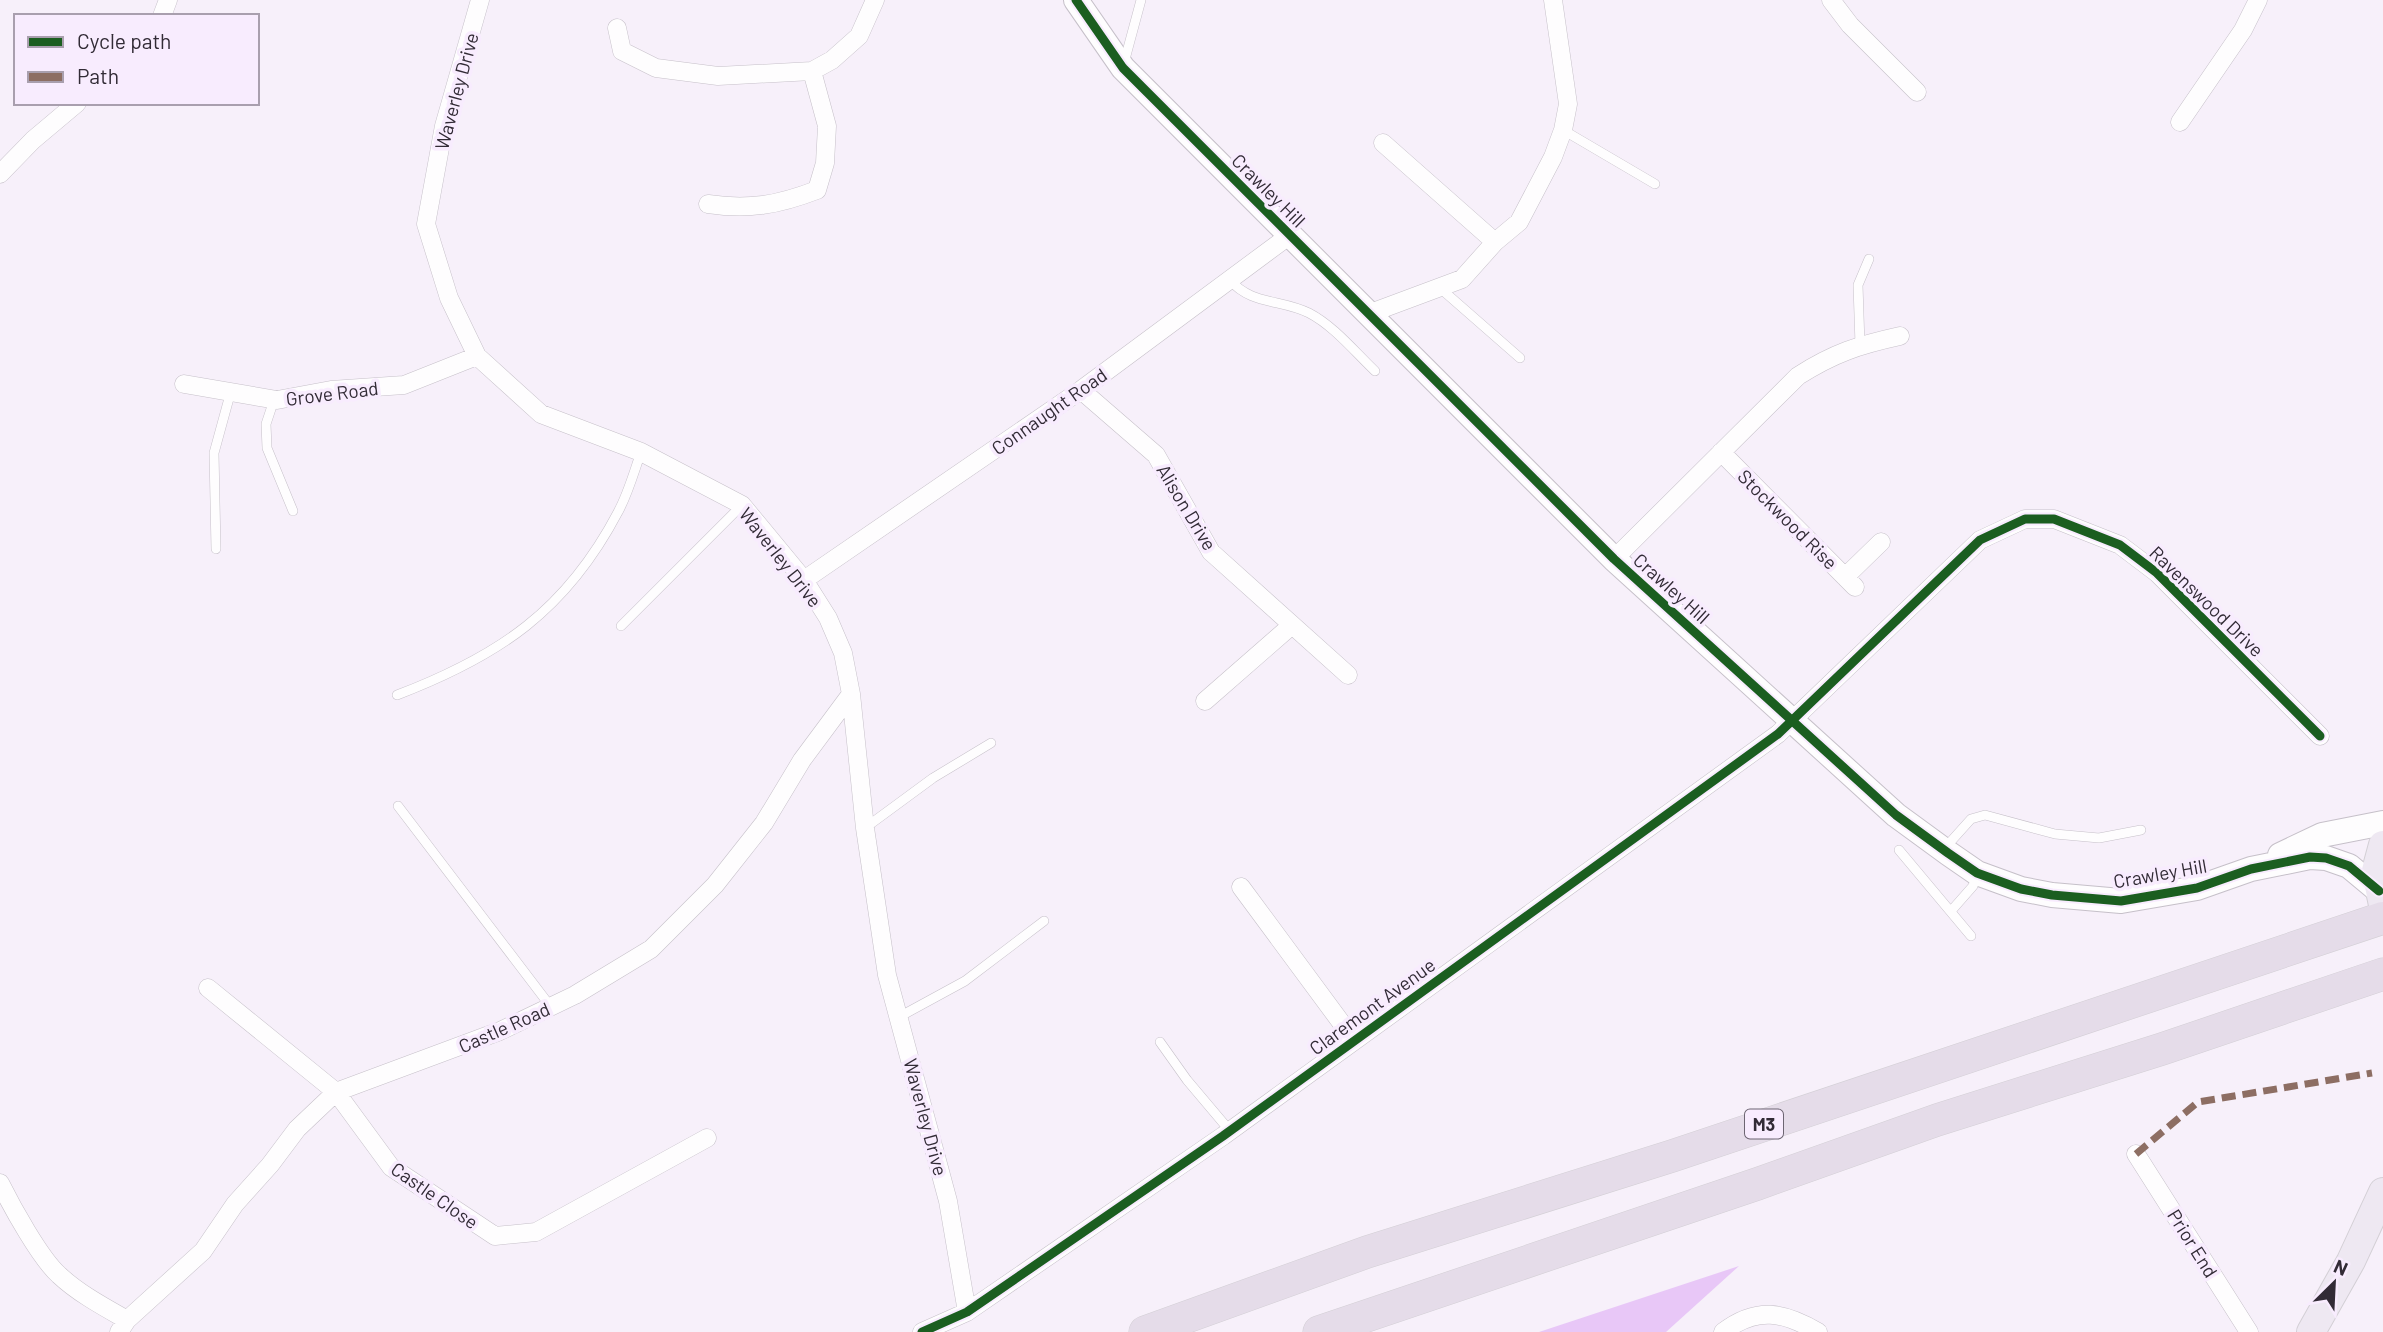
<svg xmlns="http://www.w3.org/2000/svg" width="2383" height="1332" font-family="Barlow,sans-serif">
<rect width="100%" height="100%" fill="#f7f0fa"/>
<path fill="#e8c7f7" d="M1739 1266 1666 1332H1539Z"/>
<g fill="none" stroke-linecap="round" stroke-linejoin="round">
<defs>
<path id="lane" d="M1124 63 1141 0
M1563 130 1655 184
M1230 280C1251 305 1281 299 1309 313 1334 326 1355 352 1375 371
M1440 288 1520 358
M1860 345 1858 285 1869 259
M274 400 266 424 267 448 293 511
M216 549 214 453 231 391
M621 626 742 505
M397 695C499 656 566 611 618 512 628 494 634 472 641 452
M398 806 551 1007
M865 828 933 778 991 743
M1944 849 1971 819 1985 815 2055 834 2099 838 2141 830
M1899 850 1971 936
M1951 911 1973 886 1977 874
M899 1017 965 981 1044 921
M1160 1042 1187 1080 1230 1131"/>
<path id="street" d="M480 0 444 126 426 224 449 298 477 356 541 414 641 452 742 505 804 580 828 618 843 653 851 694 865 828 887 975 948 1201 967 1312
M1831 0 1850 25 1917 92
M162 16 168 0
M617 28 622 51 656 68 718 76 812 71 832 60 859 36 875 0
M2180 122 2243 30 2258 0
M1383 143 1495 242
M0 174 33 140 77 103
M708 204C749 210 778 205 817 190L825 163 827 126 812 71
M1368 314 1462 279 1495 242 1519 222 1553 157 1563 130 1568 104 1553 0
M184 384 277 400 331 390 404 385 477 356
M1081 390 1156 455 1211 552 1348 675
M1721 452 1855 587
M1614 559 1798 376C1834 353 1859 345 1900 336
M1845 577 1881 542
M804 580 1081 390 1290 235
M1205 701 1292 625
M1241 887 1354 1040
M208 988 336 1092 391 1167 495 1236 536 1232 707 1138
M2136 1154 2249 1332
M0 1183C12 1207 40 1258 59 1275 78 1293 104 1307 127 1320
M119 1332 127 1320 203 1251 235 1204 270 1165 297 1129 336 1092 500 1031 575 995 651 949 715 885 764 823 802 760 851 694
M922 1332 967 1312 1223 1136 1778 734 1980 540 2025 519H2054L2120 545 2157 573 2320 736
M1723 1332C1757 1306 1784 1312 1818 1332"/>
<path id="secondary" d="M1076 0 1123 68 1614 559 1896 815 1948 853 1977 873 2021 889 2052 895 2121 901 2197 888 2251 869 2310 857 2326 858 2349 866 2379 891
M2280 855 2322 835 2383 823"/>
<path id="primary" d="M2383 845 2376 871 2383 905
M2311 1332 2351 1261 2383 1192"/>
<path id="highway" d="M1145 1332 1367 1252 1672 1156 2383 918
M1319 1332 1757 1184 1937 1120 2162 1049 2383 974"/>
</defs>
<use href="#lane" stroke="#c6c0c9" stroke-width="10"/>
<use href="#street" stroke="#c6c0c9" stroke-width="19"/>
<use href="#secondary" stroke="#c6c0c9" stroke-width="26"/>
<use href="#primary" stroke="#d3cfd5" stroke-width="30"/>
<use href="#highway" stroke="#d3cfd5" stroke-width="33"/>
<use href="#lane" stroke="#fefdfe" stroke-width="9"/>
<use href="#street" stroke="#fefdfe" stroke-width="18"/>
<use href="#secondary" stroke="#fefdfe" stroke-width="24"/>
<use href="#primary" stroke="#eee8f2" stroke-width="28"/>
<use href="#highway" stroke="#e5dce9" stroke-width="32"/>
<path stroke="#8d6e63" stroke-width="7" stroke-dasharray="14 7" stroke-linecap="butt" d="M2136 1154 2198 1102 2372 1073"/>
<defs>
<path id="cycleway" d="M1076 0 1123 68 1614 559 1896 815 1948 853 1977 873 2021 889 2052 895 2121 901 2197 888 2251 869 2310 857 2326 858 2349 866 2379 891
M922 1332 967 1312 1223 1136 1778 734 1980 540 2025 519H2054L2120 545 2157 573 2320 736"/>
</defs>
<use href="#cycleway" stroke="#f8ecfe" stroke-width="13"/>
<use href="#cycleway" stroke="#1b5e20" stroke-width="9"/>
</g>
<g text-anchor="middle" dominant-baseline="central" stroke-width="7" stroke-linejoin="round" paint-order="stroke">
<rect fill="#f8ecfe" stroke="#6d6572" stroke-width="2" x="1745" y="1109.5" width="38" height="29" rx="5"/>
<g font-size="18" font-weight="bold" fill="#322b36">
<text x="1764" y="1124">M3</text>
</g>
<g font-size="19" fill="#322b36" stroke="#f8ecfe">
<text transform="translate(456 91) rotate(-75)">Waverley Drive</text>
<text transform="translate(1269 190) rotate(45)">Crawley Hill</text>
<text transform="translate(332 393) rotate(-7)">Grove Road</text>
<text transform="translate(1049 411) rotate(-35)">Connaught Road</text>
<text transform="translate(1187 507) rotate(59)">Alison Drive</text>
<text transform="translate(1788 519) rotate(45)">Stockwood Rise</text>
<text transform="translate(781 557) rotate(52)">Waverley Drive</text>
<text transform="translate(1672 588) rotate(42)">Crawley Hill</text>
<text transform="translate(2207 601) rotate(44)">Ravenswood Drive</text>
<text transform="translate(2160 873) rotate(-10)">Crawley Hill</text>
<text transform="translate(1372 1006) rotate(-36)">Claremont Avenue</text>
<text transform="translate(504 1027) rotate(-24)">Castle Road</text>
<text transform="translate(926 1117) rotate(75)">Waverley Drive</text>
<text transform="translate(435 1195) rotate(35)">Castle Close</text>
<text transform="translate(2193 1243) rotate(58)">Prior End</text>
</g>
</g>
<rect x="14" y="14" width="245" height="91" fill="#f8ecfe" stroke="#a99fae" stroke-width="2"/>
<rect x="28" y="37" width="35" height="10" fill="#1b5e20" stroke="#a99fae" stroke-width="2"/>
<text x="77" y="49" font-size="21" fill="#322b36">Cycle path</text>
<rect x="28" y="72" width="35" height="10" fill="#8d6e63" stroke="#a99fae" stroke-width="2"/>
<text x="77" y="84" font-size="21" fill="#322b36">Path</text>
<g transform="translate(2334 1283) rotate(24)" stroke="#f8ecfe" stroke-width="5" paint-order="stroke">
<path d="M0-5L12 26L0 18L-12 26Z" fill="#322b36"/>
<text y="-10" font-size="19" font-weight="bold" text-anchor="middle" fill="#322b36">N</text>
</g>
</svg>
